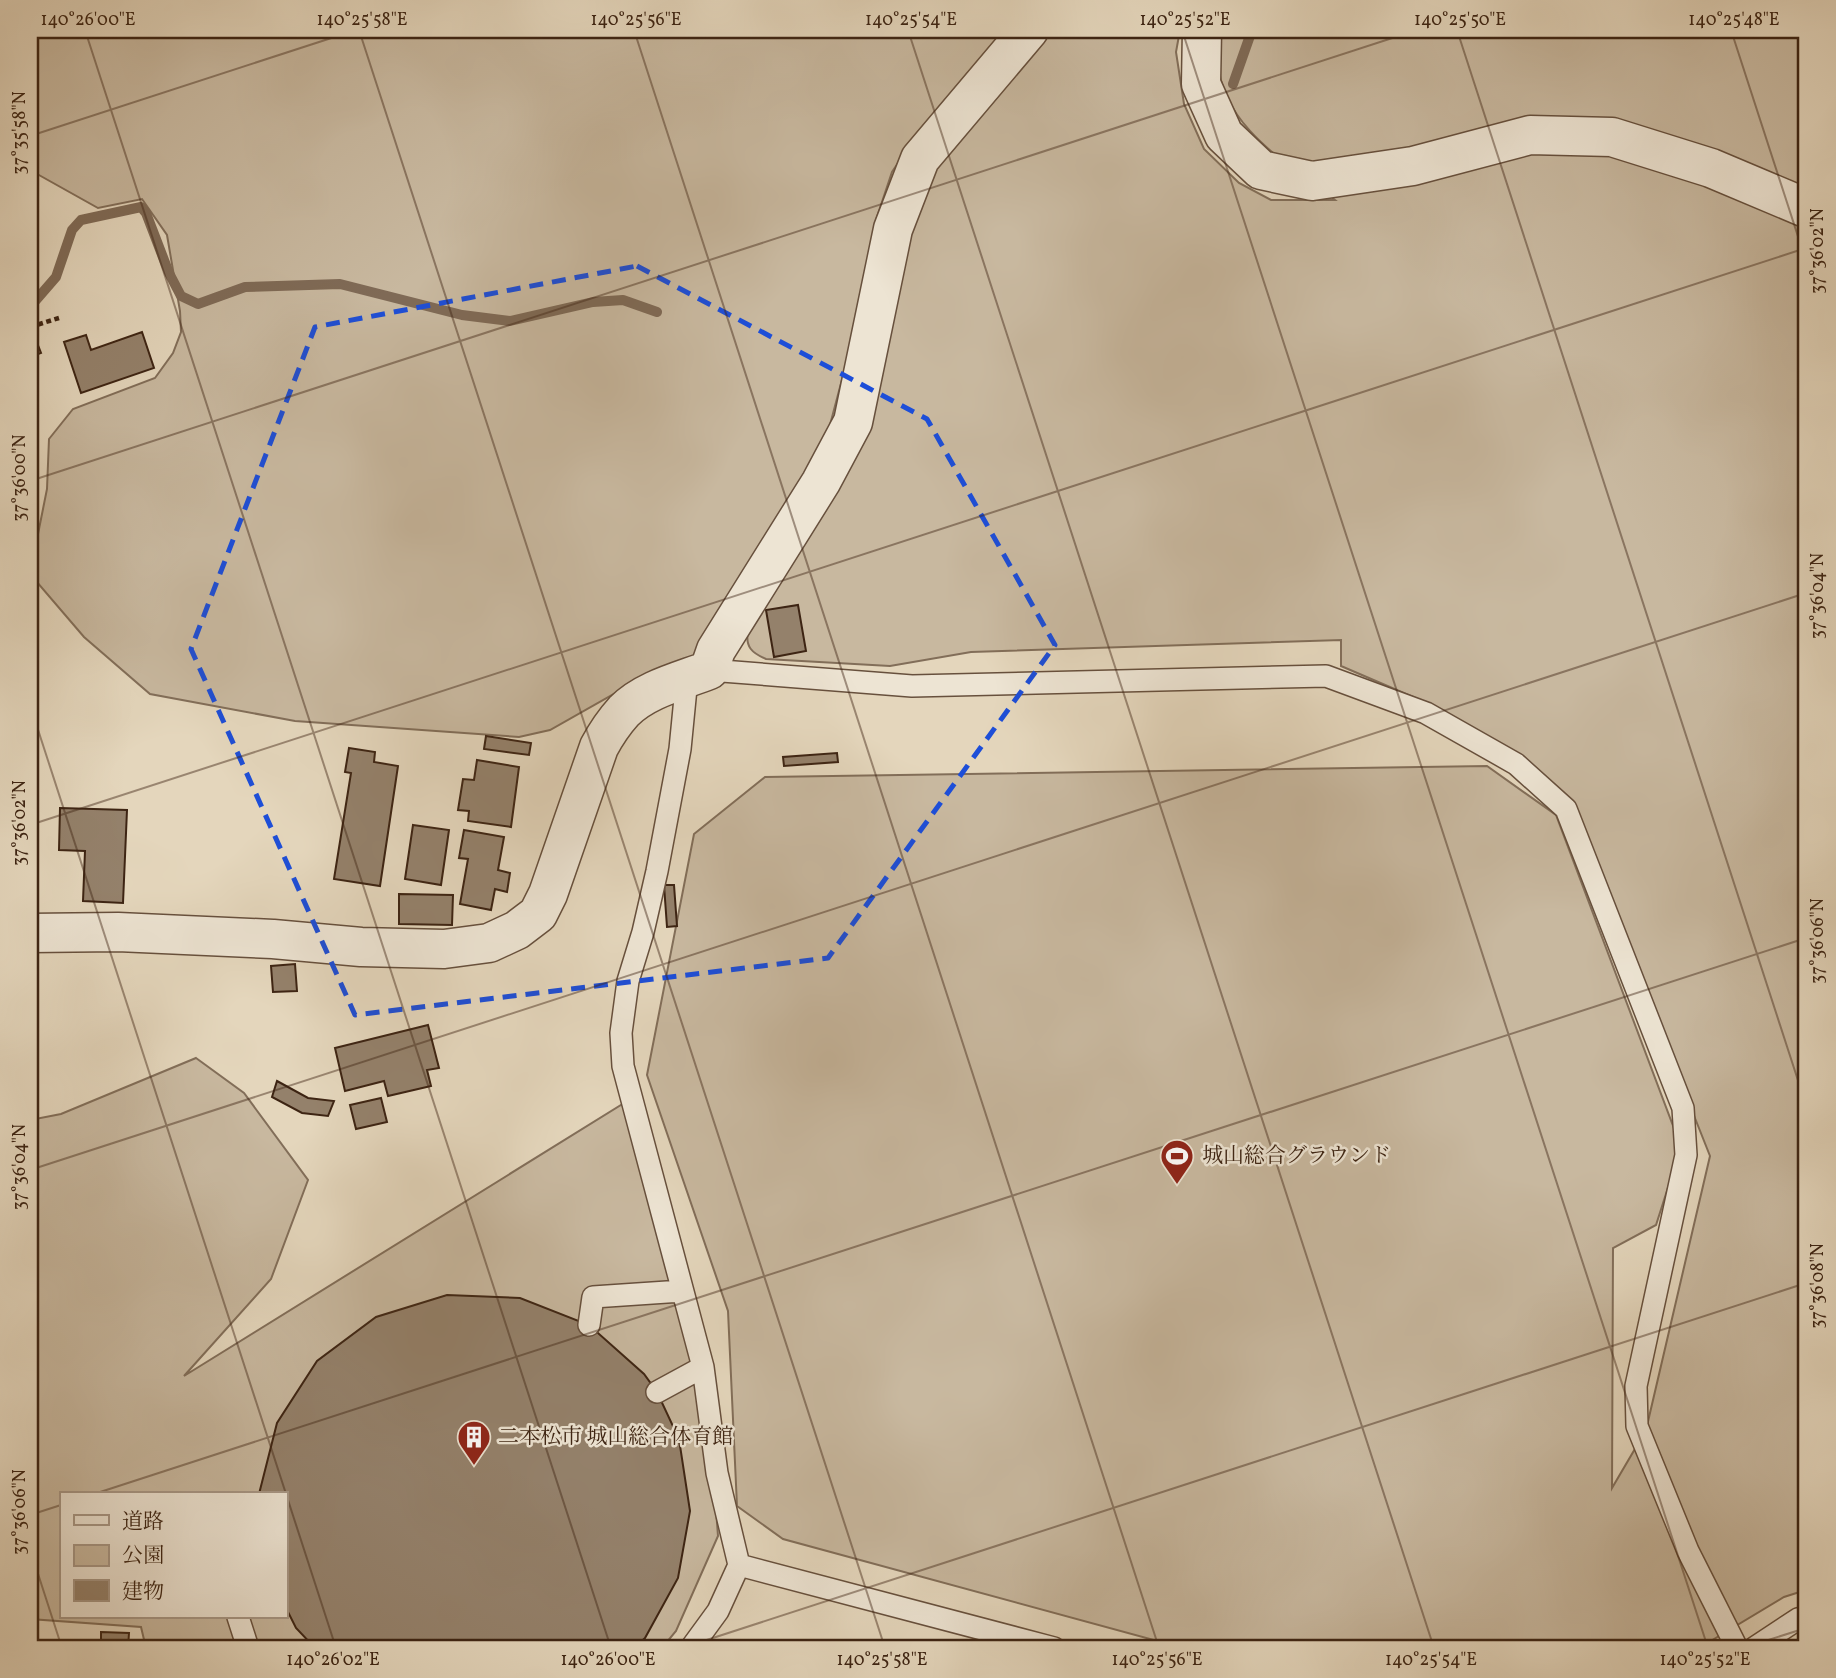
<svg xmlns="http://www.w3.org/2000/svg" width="1836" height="1678" font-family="Vollkorn,'Noto Serif JP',serif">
<rect width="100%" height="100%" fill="#e4d6bc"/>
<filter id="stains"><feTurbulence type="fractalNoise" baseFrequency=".00286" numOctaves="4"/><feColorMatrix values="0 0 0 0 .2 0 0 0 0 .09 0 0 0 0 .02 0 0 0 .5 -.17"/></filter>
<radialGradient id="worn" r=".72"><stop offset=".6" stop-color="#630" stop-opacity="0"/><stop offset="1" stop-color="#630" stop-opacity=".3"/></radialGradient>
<path fill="#c8b89f" stroke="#826e59" stroke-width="2" fill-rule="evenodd" d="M30 30H1006L919 132 892 172 876 220 853 338 826 440 694 655 682 665 628 686 550 730 519 737 295 721 150 694 84 637 30 574 47 489 49 439 73 409 155 378 173 353 181 332 180 311 167 235 142 199 98 208 30 170Z
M1049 30H1180L1176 52 1184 104 1204 149 1239 183 1271 200H1335C1289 164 1222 127 1218 62 1217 52 1221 40 1223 30H1806V1590L1784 1597 1699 1648H1183L783 1539 737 1506 728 1311 647 1075 694 834 765 777 1487 766 1556 815 1681 1147 1656 1225 1613 1248 1612 1488 1646 1430 1710 1156 1570 803 1434 706 1341 666V640L971 652 890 666 766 659C752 653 745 647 748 631L867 426 911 222 926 179 949 146Z
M196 1058 244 1093 308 1180 271 1279 184 1376 629 1100 702 1324 718 1536 676 1631 662 1648H146L141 1627 30 1619V1120L61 1114ZM61 1494H285V1617H61Z"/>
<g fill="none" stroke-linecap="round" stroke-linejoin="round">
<path stroke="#7f6a56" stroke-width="10" d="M1233 84 1252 30
M30 307 56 277 72 230 81 220 141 207 146 213 169 273 181 296 198 304 245 287 340 284 462 315 510 321 593 302 623 300 657 312"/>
</g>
<path fill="#94816b" stroke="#3d2413" stroke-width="2" d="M142 332 154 368 81 393 64 342 86 335 91 350Z
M36 340 41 353 30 357V342Z
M798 605 806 651 774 657 766 610Z
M486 736 531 743 529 755 484 749Z
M349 748 375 752 374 762 398 766 380 886 334 879 351 773 345 772Z
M837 753 838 762 784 766 783 757Z
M477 760 519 767 511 827 468 821 469 811 458 810 463 779 474 780Z
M60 808 127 810 123 903 83 901 85 851 59 850Z
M413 825 449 830 441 885 405 879Z
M464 830 504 837 498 870 510 873 507 892 495 889 491 910 460 904 468 859 459 858Z
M664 885H674L677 926 667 927Z
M399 894 453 895 452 925 399 924Z
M295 964 297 991 273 992 271 966Z
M428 1025 439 1068 427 1070 431 1086 388 1096 384 1081 345 1091 335 1048Z
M277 1081 308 1098 334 1101 328 1116 302 1113 272 1097Z
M381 1098 387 1122 356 1129 350 1105Z
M447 1295 520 1298 589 1325 644 1374 657 1392 679 1439 690 1511 678 1578 645 1638 634 1648H315L296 1628 285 1606V1494H259L277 1423 317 1361 376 1317Z
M101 1632 129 1633 128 1648H101Z"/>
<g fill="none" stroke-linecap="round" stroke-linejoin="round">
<defs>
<path id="service" d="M709 670 912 686 1326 676 1426 713 1516 764 1566 809 1683 1108 1686 1155 1636 1386 1637 1426 1688 1551 1737 1648
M687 678 680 749 657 871 643 932 628 981 621 1033 623 1066 703 1367 717 1473 739 1565
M589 1325 593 1297 682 1291
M657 1392 703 1367
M238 1617 248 1648
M691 1648 718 1611 739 1565 1054 1648
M1754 1648 1798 1619 1806 1617"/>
<path id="minor" d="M1202 30 1201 84 1224 135 1261 170 1312 181 1413 166 1530 135 1612 137 1711 168 1806 208
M30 933 118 932 273 939 361 947 444 949 489 943 517 930 538 914 548 894 599 747C606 734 614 722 624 711 646 689 681 681 709 670L716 650 821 482 853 422 893 229 920 159 1029 30"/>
</defs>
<use href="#service" stroke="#67503d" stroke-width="24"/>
<use href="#minor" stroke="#67503d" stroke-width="41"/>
<path stroke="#3d2413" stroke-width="4.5" stroke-dasharray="5 3.5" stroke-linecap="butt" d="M30 327 59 318"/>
<use href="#service" stroke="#ede4d3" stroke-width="21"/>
<use href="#minor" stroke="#ede4d3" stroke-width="38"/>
</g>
<path fill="none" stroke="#1d4ed8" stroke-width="5" stroke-dasharray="14 9" stroke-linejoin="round" d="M637 266 927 419 1055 645 828 958 355 1015 191 649 315 327Z"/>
<path fill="none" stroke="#3d2413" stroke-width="2" stroke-opacity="0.45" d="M85 30 611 1648M359 30 885 1648M634 30 1159 1648M908 30 1434 1648M1182 30 1708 1648M1457 30 1806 1105M1731 30 1806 261M30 136 356 30M30 481 1417 30M30 705 336 1648M30 825 1806 248M30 1170 1806 593M94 1494 1806 938M30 1515 61 1505M30 1549 62 1648M682 1648 1806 1283M1743 1648 1806 1628"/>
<defs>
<symbol id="stadium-pin" viewBox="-11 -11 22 30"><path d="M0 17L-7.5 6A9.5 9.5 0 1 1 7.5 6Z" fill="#8f2418" stroke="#ede4d3"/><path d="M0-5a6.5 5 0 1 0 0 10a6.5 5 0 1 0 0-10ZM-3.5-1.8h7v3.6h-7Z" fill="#fff"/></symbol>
<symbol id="building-pin" viewBox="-11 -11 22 30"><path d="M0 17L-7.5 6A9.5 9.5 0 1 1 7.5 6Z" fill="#8f2418" stroke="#ede4d3"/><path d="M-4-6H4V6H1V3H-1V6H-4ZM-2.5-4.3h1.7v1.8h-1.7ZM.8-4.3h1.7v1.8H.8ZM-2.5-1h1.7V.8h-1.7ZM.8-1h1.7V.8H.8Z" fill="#fff"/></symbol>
</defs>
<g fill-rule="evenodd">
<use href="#stadium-pin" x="1158" y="1137" width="38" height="52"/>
<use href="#building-pin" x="455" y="1418" width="38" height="52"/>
</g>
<g text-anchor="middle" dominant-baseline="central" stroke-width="5" stroke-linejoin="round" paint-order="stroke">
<g font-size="21" fill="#3d2413" stroke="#ede4d3" text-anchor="start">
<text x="1202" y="1156">城山総合グラウンド</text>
<text x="498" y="1437">二本松市 城山総合体育館</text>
</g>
</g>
<rect width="1836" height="1678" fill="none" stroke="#e4d6bc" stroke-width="77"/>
<rect x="60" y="1492" width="228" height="126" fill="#ede4d3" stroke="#a79786" stroke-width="2"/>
<rect x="74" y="1515" width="35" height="10" fill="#ede4d3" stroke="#a79786" stroke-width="2"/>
<text x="122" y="1528" font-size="21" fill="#3d2413">道路</text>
<rect x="74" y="1545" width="35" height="21" fill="#c8b89f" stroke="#a79786" stroke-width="2"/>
<text x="122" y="1562" font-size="21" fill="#3d2413">公園</text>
<rect x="74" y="1580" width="35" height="21" fill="#94816b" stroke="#a79786" stroke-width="2"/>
<text x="122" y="1598" font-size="21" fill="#3d2413">建物</text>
<rect x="38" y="38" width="1760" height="1602" fill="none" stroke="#3d2413" stroke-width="2.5"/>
<g font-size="18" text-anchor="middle" fill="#3d2413">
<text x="88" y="25">140°26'00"E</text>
<text x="362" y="25">140°25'58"E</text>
<text x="636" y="25">140°25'56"E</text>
<text x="911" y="25">140°25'54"E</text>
<text x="1185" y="25">140°25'52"E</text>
<text x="1460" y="25">140°25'50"E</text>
<text x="1734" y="25">140°25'48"E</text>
<text transform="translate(19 133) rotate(-90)" y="6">37°35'58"N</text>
<text transform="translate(1817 251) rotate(-90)" y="6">37°36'02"N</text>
<text transform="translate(19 478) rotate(-90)" y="6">37°36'00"N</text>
<text transform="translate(1817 596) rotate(-90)" y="6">37°36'04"N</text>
<text transform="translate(19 823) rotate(-90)" y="6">37°36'02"N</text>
<text transform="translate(1817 941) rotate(-90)" y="6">37°36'06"N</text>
<text transform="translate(19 1167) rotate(-90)" y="6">37°36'04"N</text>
<text transform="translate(1817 1286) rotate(-90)" y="6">37°36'08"N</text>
<text transform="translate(19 1512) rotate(-90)" y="6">37°36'06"N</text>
<text x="333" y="1665">140°26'02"E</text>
<text x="608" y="1665">140°26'00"E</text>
<text x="882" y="1665">140°25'58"E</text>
<text x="1157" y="1665">140°25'56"E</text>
<text x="1431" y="1665">140°25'54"E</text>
<text x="1705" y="1665">140°25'52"E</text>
</g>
<rect width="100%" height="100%" filter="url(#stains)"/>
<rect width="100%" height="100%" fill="url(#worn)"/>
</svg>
